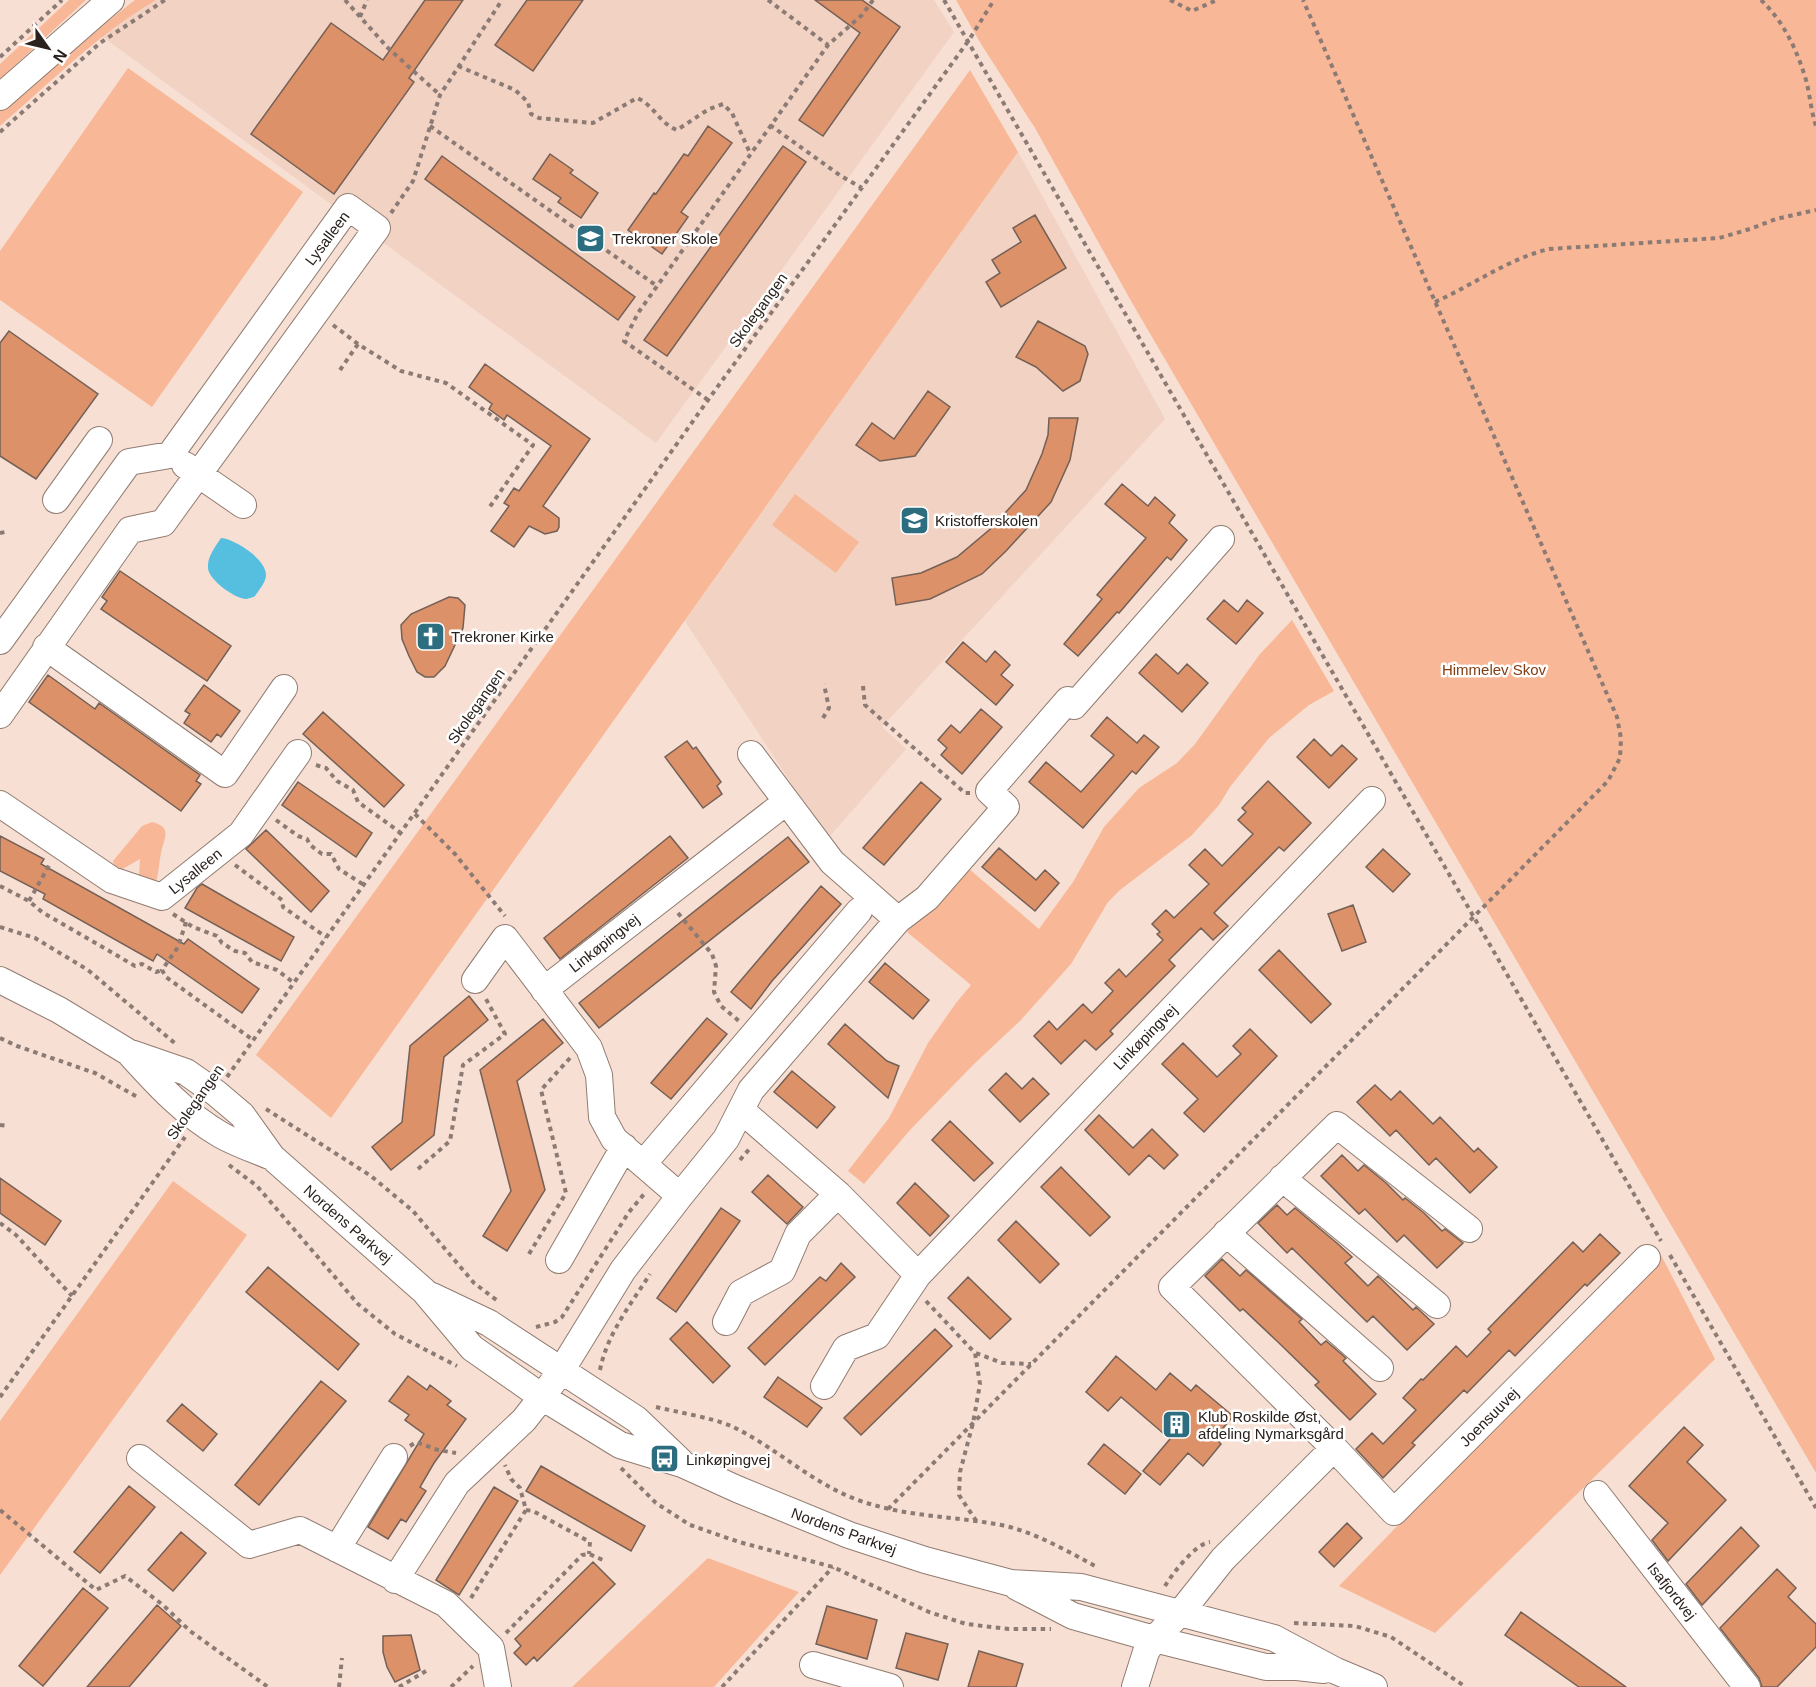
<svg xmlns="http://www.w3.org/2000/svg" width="1816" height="1687" font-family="Helvetica,sans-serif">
<rect width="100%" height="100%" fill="#f7dfd3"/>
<path fill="#f1d2c3" d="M137 0H934L954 32 656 443 99 34Z
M1018 152 1165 419 882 727 906 749 830 836 795 789 685 621Z"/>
<path fill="#f8b897" d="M69 0H86L0 79V64Z
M135 0H156C99 33 50 83 0 126V111L69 51Z
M956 0H1816V1473L1131 301 1035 128 981 44Z
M128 68 303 192 152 407 0 300V251Z
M970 70 1018 152 331 1118 256 1055Z
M795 494 859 542 836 573 772 525Z
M1292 620 1334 691 1309 705 1269 738 1230 787 1219 805 1191 836 1120 890 1108 902 1071 964 1020 1021 974 1064 910 1130 864 1184 848 1171 889 1118 928 1043 956 1003 971 985 907 932 919 917 968 868 1039 929 1073 882 1104 827 1139 788 1177 763 1195 744 1260 654Z
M152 822C173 827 164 838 161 853 159 862 159 872 156 882L149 884 143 883 139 875 140 859 119 871 114 866 113 861 142 826Z
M173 1181 247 1235 0 1575V1421Z
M1661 1255 1715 1359 1435 1633 1339 1586Z
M708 1558 799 1592 714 1687H572Z"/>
<path fill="#56bfdf" d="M221 538C235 539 266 559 266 575 266 582 259 590 255 596 254 597 247 599 246 599 235 599 208 579 208 568 207 557 215 547 221 538Z"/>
<path fill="#dc9169" stroke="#746056" stroke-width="1.5" d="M425 0H463L409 78 414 82 334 194 251 134 331 23 383 60Z
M527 0H583L533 71 495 45Z
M815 0H862L900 27 823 136 799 120 860 33Z
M708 126 732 143 681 212 688 217 662 254 628 230 654 193 656 194 684 154 688 156Z
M783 146 806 162 667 356 644 340Z
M550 154 573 170 570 173 598 193 581 218 558 202 561 198 533 179Z
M442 156 635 297 618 320 425 179Z
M1035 215 1066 268 1001 307 986 282 1000 273 992 260 1021 242 1013 228Z
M1038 321 1085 346 1088 354 1080 381 1063 391 1036 367 1016 357Z
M9 331 98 394 36 479 0 456V343Z
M485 364 590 439 543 506 559 518V527L557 531 545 534 529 526 514 547 491 531 509 506 504 503 514 488 519 491 551 446 507 415 504 420 489 409 492 404 469 387Z
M928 391 950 407 915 456 880 461 856 445 872 423 894 439Z
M1049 418H1078L1070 460 1051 502 1006 551 982 574 930 599 896 605 892 578 921 573 957 557 1007 515 1005 513 1026 490 1042 454 1048 435Z
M1122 484 1148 506 1155 497 1175 515 1169 523 1187 540 1171 560 1167 557 1119 613 1117 612 1078 656 1064 644 1102 599 1097 595 1146 538 1105 504Z
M120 571 231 646 207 681 101 609 107 601 102 597Z
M449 597 458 598 465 605 463 628 445 666 434 677H425L417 672 409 656 402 639 401 625 411 614Z
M1224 600 1238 612 1247 600 1263 613 1236 644 1207 619Z
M963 642 986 662 995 651 1010 665 1001 675 1013 685 996 705 946 662Z
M1156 654 1178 674 1187 664 1208 683 1182 712 1139 673Z
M48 675 95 709 99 703 200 775 196 781 201 784 181 811 29 702Z
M204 685 240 711 221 737 217 734 211 742 184 723 190 714 185 711Z
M981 709 1002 727 962 774 941 755 947 748 938 740 951 725 960 733Z
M323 712 404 785 384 807 303 734Z
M1107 717 1137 743 1144 735 1159 747 1136 774 1132 771 1083 828 1029 782 1046 762 1081 792 1114 755 1091 736Z
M1314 739 1331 756 1342 745 1357 759 1329 788 1297 757Z
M687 741 693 749 696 747 721 782 717 786 722 794 703 808 665 757Z
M1268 781 1311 823 1284 851 1279 847 1214 913 1228 926 1213 940 1201 928 1169 960 1175 966 1110 1031 1113 1034 1096 1050 1085 1040 1061 1064 1034 1036 1049 1021 1057 1030 1083 1004 1092 1013 1113 991 1105 983 1119 969 1126 977 1163 940 1157 934 1160 932 1152 924 1166 910 1174 918 1209 884 1189 865 1205 849 1222 866 1253 834 1238 820 1246 812 1242 808Z
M298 782 372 833 356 857 282 805Z
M921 782 941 799 884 865 863 848Z
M266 830 329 891 311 912 246 849Z
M0 836 44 859 41 864 184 944 188 939 259 989 242 1013 157 954 153 961 43 899 45 894 0 871Z
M670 836 688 858 560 959 544 938Z
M788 837 809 862 599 1028 579 1003Z
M999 848 1036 880 1045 870 1059 883 1035 911 982 867Z
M1383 849 1410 874 1393 892 1366 867Z
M202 884 294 937 281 961 185 908 197 888Z
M821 886 841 904 772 981 751 1009 731 992Z
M1353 905 1366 942 1342 951 1328 914Z
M1279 950 1331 1004 1311 1023 1259 970Z
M885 963 929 1000 913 1019 869 982Z
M469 996 488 1020 444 1057 434 1135 391 1170 372 1147 402 1122 410 1046Z
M707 1018 727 1034 671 1099 651 1083Z
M543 1019 563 1043 517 1081 545 1190 507 1251 483 1236 511 1191 480 1070Z
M845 1024 887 1061 899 1066 888 1098 828 1044Z
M1250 1029 1277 1056 1204 1132 1184 1113 1198 1099 1162 1064 1183 1043 1217 1077 1241 1054 1233 1046Z
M792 1071 835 1107 817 1128 774 1092Z
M1006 1073 1022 1089 1033 1078 1049 1094 1020 1122 989 1090Z
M1375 1085 1391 1100 1400 1091 1433 1124 1440 1117 1474 1152 1478 1148 1497 1167 1470 1193 1436 1158 1429 1165 1396 1130 1390 1136 1357 1102Z
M1099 1115 1133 1148 1152 1129 1178 1155 1164 1169 1149 1155 1129 1175 1085 1130Z
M950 1121 993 1163 974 1181 932 1140Z
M1342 1155 1358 1171 1364 1165 1386 1183 1403 1200 1405 1198 1424 1213 1442 1231 1445 1229 1463 1243 1437 1268 1404 1235 1397 1242 1365 1209 1359 1214 1321 1176Z
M1061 1167 1110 1217 1090 1236 1041 1187Z
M768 1175 803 1207 787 1224 752 1192Z
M0 1178 61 1221 45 1245 0 1213Z
M915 1183 949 1216 930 1236 897 1203Z
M1277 1205 1287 1215 1295 1208 1338 1244 1352 1257 1345 1263 1368 1286 1378 1276 1413 1310 1416 1307 1434 1324 1407 1350 1373 1316 1367 1322 1292 1248 1287 1253 1258 1223Z
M721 1208 740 1221 676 1312 657 1298Z
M1016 1221 1059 1264 1040 1283 998 1240Z
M1600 1234 1620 1253 1587 1286 1585 1284 1515 1356 1509 1350 1467 1393 1464 1390 1412 1443 1415 1445 1383 1478 1356 1449 1372 1433 1383 1444 1416 1410 1403 1398 1421 1379 1423 1380 1456 1346 1467 1357 1491 1332 1488 1329 1573 1242 1583 1252Z
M1222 1259 1240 1276 1246 1270 1302 1319 1299 1322 1321 1345 1326 1341 1346 1358 1343 1361 1376 1394 1350 1420 1315 1385 1319 1382 1279 1343 1243 1309 1240 1311 1205 1276Z
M841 1263 855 1277 765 1365 748 1348 820 1277 826 1281Z
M268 1267 359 1344 338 1370 246 1292Z
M968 1277 1011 1319 990 1339 948 1298Z
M687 1322 730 1366 713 1383 670 1339Z
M935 1329 952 1346 861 1435 844 1418Z
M1116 1356 1156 1390 1170 1373 1191 1391 1196 1385 1233 1416 1215 1438 1221 1444 1203 1466 1188 1453 1160 1485 1143 1471 1170 1439 1121 1397 1108 1411 1086 1392Z
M408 1376 427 1390 430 1385 451 1401 447 1405 466 1419 434 1463 420 1487 426 1491 406 1522 401 1519 388 1539 368 1527 424 1434 405 1420 409 1415 389 1401Z
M778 1377 822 1408 807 1427 764 1397Z
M321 1381 346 1401 259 1505 235 1485Z
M182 1404 217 1434 203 1451 167 1421Z
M1684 1427 1703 1445 1687 1462 1726 1500 1668 1561 1652 1540 1668 1523 1629 1486Z
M1104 1444 1141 1474 1125 1494 1088 1464Z
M541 1466 645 1526 631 1551 526 1491Z
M129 1486 155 1507 100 1573 74 1552Z
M494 1487 518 1501 459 1595 436 1580Z
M1347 1523 1362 1538 1334 1567 1319 1552Z
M1741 1527 1759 1546 1702 1605 1686 1584Z
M181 1532 206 1553 173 1591 148 1570Z
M593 1562 615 1584 537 1661 534 1657 526 1665 514 1653 521 1646 515 1639Z
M1777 1569 1796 1588 1788 1597 1816 1624V1647L1777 1687H1762L1759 1678 1720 1628Z
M83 1588 108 1608 43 1686 19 1666Z
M157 1605 181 1626 129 1687H87Z
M827 1606 877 1620 867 1659 816 1644Z
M1521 1612 1626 1687H1579L1505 1635Z
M906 1633 948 1644 938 1680 896 1668Z
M411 1635 420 1670 395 1682 387 1667 383 1652V1636Z
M979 1651 1023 1664 1016 1687H968Z"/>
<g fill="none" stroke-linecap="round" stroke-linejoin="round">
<defs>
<path id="minor" d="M0 97 111 0
M185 465 243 505
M56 500 99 440
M0 641 129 462 170 455 348 207 377 228 163 523 130 530 0 715
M46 647 225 774 284 688
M751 754 832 862 898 920
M0 804 112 880 162 897 241 834 298 753
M0 980 59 1010 128 1052 186 1072 216 1093 242 1115 272 1157 424 1291 472 1348 542 1397 620 1445 682 1464 737 1489 849 1535 925 1560 1011 1583 1081 1587 1274 1638 1336 1671 1374 1687
M475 980 505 938 589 1048 599 1075 602 1117 614 1139 680 1196
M544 990 786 802
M131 1055C159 1086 185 1114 221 1135 237 1144 255 1150 272 1157
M741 1110 838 1194 918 1275 1372 800
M643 1164 859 911
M1282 1178 1437 1305
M1469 1229 1337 1125 1172 1287 1334 1448 1394 1512 1647 1258
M1226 1233 1380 1368
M559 1260 624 1147
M432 1296 489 1323 636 1419 680 1461
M726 1322 741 1293 782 1271 798 1234 838 1194
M824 1386 846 1348 877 1336 918 1275
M140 1458 249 1545 300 1530 446 1604 491 1648 498 1687
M1597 1494 1747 1687
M337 1549 394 1457
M395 1580 457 1483 524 1420 542 1397 561 1371 623 1270 680 1196 726 1139 751 1090 898 920 927 898 1006 807 989 791 1068 700 1074 706 1221 539
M1017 1587 1073 1616 1154 1639 1266 1667H1297L1324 1670
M813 1665 890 1687
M1135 1687 1146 1652 1154 1639 1181 1612 1223 1559 1334 1448"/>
</defs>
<use href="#minor" stroke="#917c71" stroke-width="28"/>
<path stroke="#8c7b74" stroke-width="4" stroke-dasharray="4.5 4.5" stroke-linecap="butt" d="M345 0 388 48 440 95
M768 0 828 45
M944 0 1661 1241
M1170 0 1192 11 1217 0
M1761 0C1784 22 1797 50 1806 80 1810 95 1811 111 1816 126
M360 17 367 0
M0 57 62 0
M458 66 515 90 528 102 531 114 539 118 593 123 637 98C654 105 659 123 677 130L709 109 723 104 732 113 750 153
M770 125 841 176 862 188
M430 126 657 286
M0 132 100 43 165 0
M391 213 413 181 440 95 502 0
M1435 302C1473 285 1508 259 1549 249L1719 238 1750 229 1776 219 1816 210
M333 325 358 344 401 371 446 383 533 445 489 508
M340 370 358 344
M708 400 624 341 638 313 828 45 862 15 873 0
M0 533 5 532
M863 686 865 705 965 793H970
M823 718 829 708 824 684
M316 765 326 768 337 781 353 790 358 802 401 833
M415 814 455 854 505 916
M276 820 298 836 307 839 310 845 322 854H331L339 869 364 885
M235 865 282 900 283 907 326 937
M0 886 29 901 42 912 135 966 142 964 156 972 162 970
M29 901 51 862
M678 913 712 954 716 966 714 992 721 1006 739 1021
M173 914 193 927 217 936 222 943 235 951 245 953 252 962 277 970 294 983
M186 922 178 947 162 970 166 977 253 1040
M0 927 35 938 88 970 177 1045
M0 1038 17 1046 95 1073 139 1098
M227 1077 708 400 969 40 994 0
M266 1109 371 1176 413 1211 474 1283 499 1302
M0 1125 8 1126
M740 1160 751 1147
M229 1165 257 1186 358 1304 395 1334 457 1366
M418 1169 450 1141 463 1065 505 1034 486 999
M0 1223 16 1235 72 1296
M529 1254 566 1193 541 1090 570 1058
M1670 1255 1816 1508
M926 1301 975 1353 980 1384 973 1423 960 1472 959 1495 977 1522
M536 1327 555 1322 562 1317 629 1212 645 1193
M976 1353 1002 1363 1031 1364
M600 1370C607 1334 631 1304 650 1274
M0 1397 185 1137
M656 1407C677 1412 713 1418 731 1426 776 1447 811 1483 858 1500 905 1517 953 1516 1001 1525 1035 1532 1067 1551 1097 1567
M410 1446 416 1442 438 1450 456 1453
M621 1468 656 1503 690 1525 739 1542 833 1567 929 1612 966 1624 1009 1629H1051
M888 1509 1608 781 1620 758 1621 739 1617 717 1303 0
M0 1510 96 1590 125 1576 163 1605 190 1631 268 1687
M526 1510 533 1511 590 1542 589 1554
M1165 1586C1173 1573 1195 1544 1210 1542
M471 1598 526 1510 520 1488 511 1479 505 1465
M1294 1623 1355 1626 1391 1637 1466 1687
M506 1633 582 1555 589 1554 603 1560
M339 1687 342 1658
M399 1687 426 1671
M451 1687 473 1666
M722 1687 833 1567"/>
<use href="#minor" stroke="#fff" stroke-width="26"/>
</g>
<defs>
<symbol id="school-square" viewBox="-11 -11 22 22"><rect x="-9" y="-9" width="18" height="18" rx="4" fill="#2c6d80" stroke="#fff"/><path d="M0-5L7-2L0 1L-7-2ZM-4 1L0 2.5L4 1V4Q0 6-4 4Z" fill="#fff"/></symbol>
<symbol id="church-square" viewBox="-11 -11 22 22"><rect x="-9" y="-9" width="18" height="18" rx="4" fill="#2c6d80" stroke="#fff"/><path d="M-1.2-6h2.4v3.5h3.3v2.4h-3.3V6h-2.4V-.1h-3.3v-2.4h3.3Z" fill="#fff"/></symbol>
<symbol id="building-square" viewBox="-11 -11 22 22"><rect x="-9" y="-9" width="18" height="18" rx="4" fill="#2c6d80" stroke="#fff"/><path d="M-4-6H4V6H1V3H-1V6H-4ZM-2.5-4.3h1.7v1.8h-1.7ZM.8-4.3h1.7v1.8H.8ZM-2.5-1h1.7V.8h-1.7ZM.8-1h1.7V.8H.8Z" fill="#fff"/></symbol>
<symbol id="bus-square" viewBox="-11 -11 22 22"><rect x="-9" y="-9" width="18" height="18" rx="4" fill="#2c6d80" stroke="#fff"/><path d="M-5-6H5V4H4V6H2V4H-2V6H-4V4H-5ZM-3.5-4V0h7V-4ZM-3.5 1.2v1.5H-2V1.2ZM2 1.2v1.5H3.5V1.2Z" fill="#fff"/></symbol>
</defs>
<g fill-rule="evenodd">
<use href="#school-square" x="574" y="222" width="33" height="33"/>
<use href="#school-square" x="898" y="504" width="33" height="33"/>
<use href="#church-square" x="414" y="620" width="33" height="33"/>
<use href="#building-square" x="1160" y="1408" width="33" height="33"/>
<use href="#bus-square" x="648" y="1442" width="33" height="33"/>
</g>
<g text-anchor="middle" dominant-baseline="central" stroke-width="5" stroke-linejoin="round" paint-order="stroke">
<g font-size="15" fill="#2a211d" stroke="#fff">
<text transform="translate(327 238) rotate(-53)">Lysalleen</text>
<text transform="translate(758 310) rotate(-54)">Skolegangen</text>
<text transform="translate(476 706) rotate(-55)">Skolegangen</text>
<text transform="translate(195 871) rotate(-39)">Lysalleen</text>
<text transform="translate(604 943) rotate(-38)">Linkøpingvej</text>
<text transform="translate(1145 1037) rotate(-46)">Linkøpingvej</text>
<text transform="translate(195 1102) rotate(-55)">Skolegangen</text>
<text transform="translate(348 1224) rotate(41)">Nordens Parkvej</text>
<text transform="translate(1489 1417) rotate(-45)">Joensuuvej</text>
<text transform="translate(844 1531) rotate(20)">Nordens Parkvej</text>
<text transform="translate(1672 1591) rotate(52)">Isafjordvej</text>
</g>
<g font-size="15" fill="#2a211d" stroke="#fff" text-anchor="start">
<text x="612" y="238">Trekroner Skole</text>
<text x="935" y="520">Kristofferskolen</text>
<text x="451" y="636">Trekroner Kirke</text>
<text x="1198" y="1416">Klub Roskilde Øst,<tspan x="1198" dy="17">afdeling Nymarksgård</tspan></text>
<text x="686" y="1459">Linkøpingvej</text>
</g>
<g font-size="15" fill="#823d11" stroke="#fff">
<text x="1494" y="669">Himmelev Skov</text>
</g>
</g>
<g transform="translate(48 48) rotate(124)" stroke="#ffffff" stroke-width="4.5" paint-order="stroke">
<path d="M0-4.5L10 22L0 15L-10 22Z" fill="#2a211d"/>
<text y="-9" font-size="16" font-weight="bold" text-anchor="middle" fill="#2a211d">N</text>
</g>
</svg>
